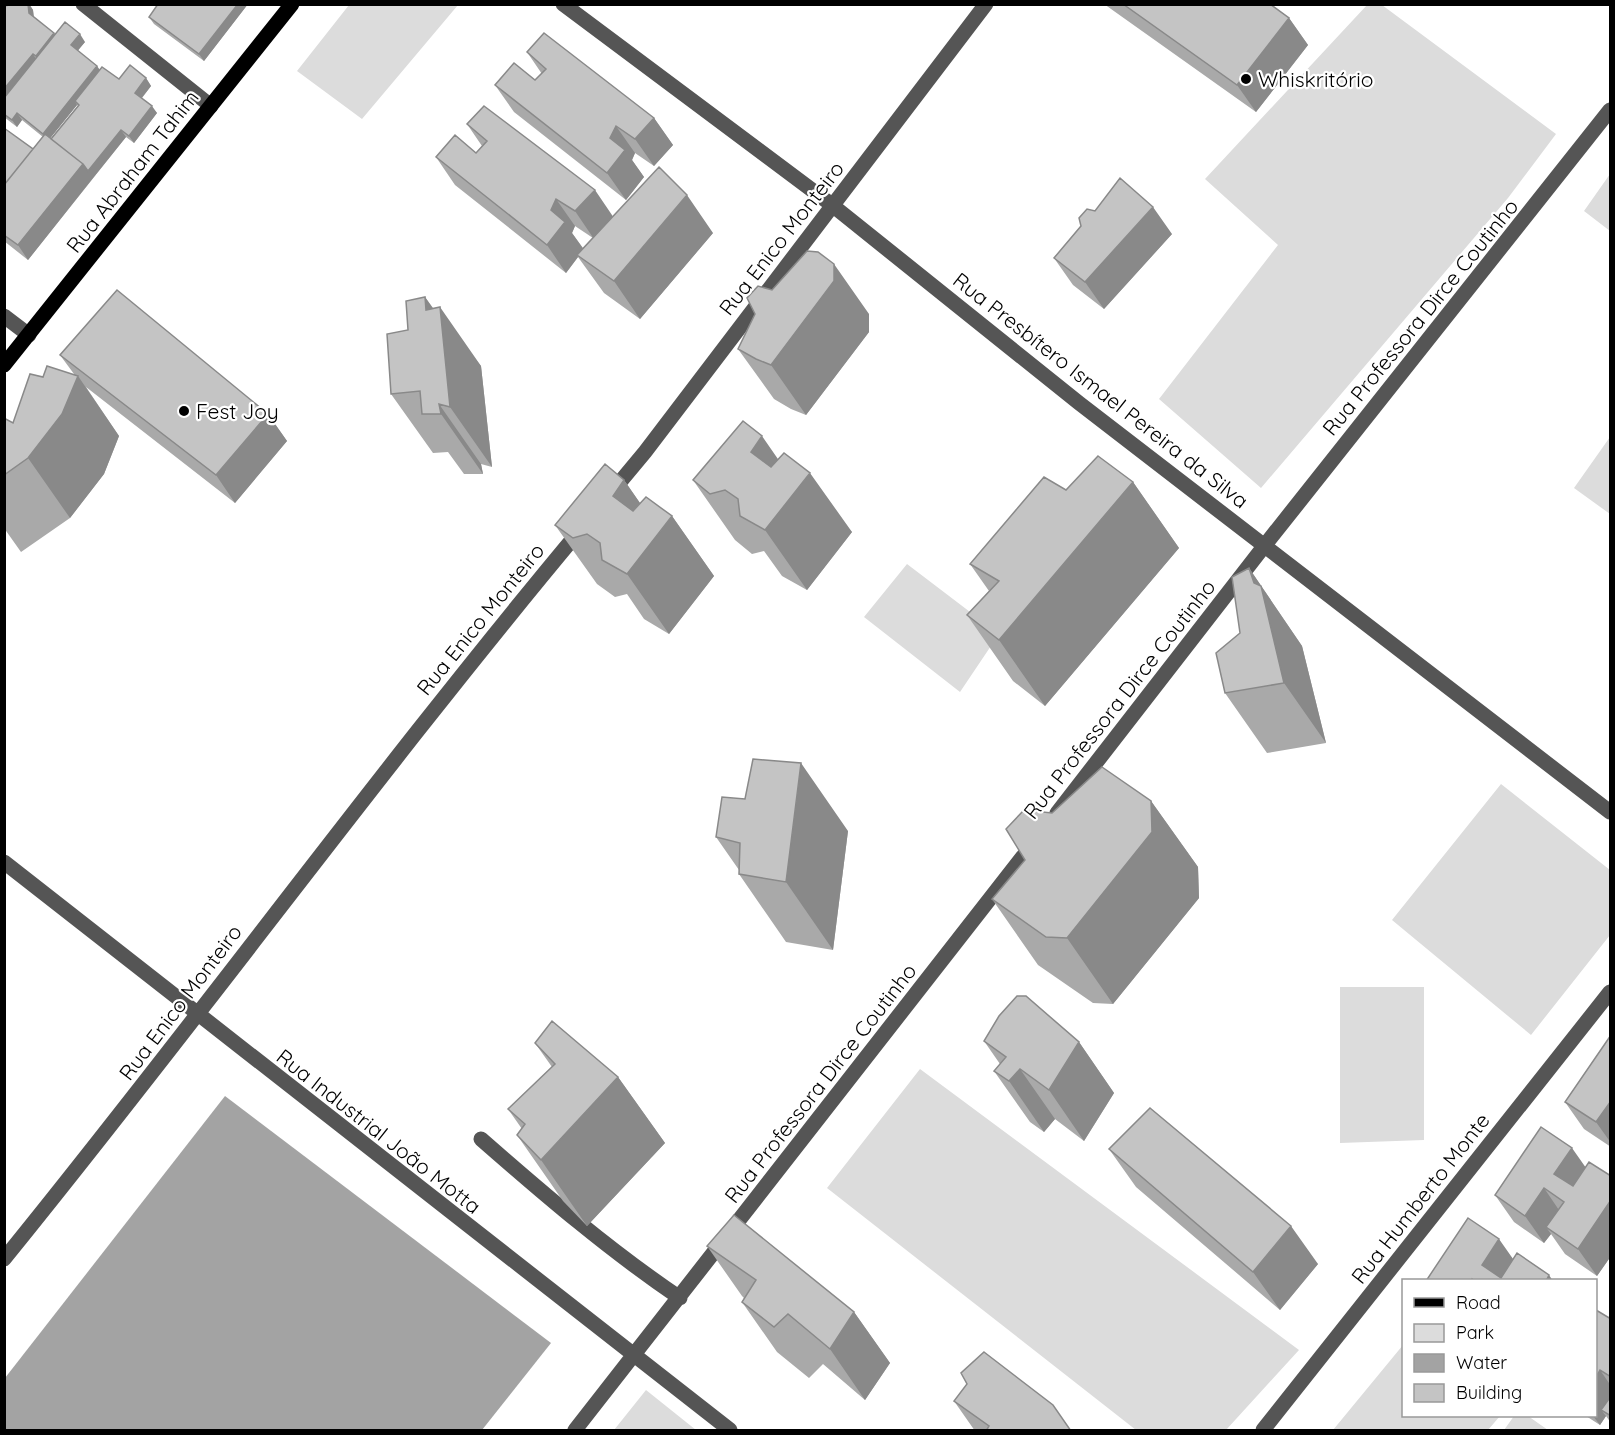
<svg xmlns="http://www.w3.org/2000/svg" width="1615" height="1435" font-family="Quicksand,sans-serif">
<rect width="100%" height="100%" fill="#fff"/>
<path fill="#dcdcdc" d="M349 5H458L362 119 297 71Z
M1367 5H1382L1556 134 1508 198 1261 488 1159 399 1278 245 1205 179Z
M1610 174V231L1584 211Z
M1610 437V514L1574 488Z
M907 564 999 634 960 692 864 617Z
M1501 784 1610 870V935L1531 1035 1392 920Z
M1340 987H1424V1140L1340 1143Z
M920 1069 1299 1350 1226 1430H1136L827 1188Z
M1403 1345 1404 1416H1500L1488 1430H1333Z
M646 1390 696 1430H614Z
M1514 1416H1528L1548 1430H1504Z"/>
<path fill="#a3a3a3" d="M225 1096 551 1343 482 1430H5V1378Z"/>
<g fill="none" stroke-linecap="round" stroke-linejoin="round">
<path stroke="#555" stroke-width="15" d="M83 4 211 106
M563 4 832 205 1079 403 1610 812
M4 316 29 335
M610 494 645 452 986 4
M1057 813 1265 545 1610 110
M4 862 730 1430
M481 1139C545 1195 609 1250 680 1298
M4 1259C200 1018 382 767 581 529
M575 1430 1035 841
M1263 1430 1610 992"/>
<path stroke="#000" stroke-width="15" d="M4 365 292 4"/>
</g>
<path fill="#a9a9a9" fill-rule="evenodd" d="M4 4H29L33 10 34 17 55 35 85 42 77 51 97 66 100 70 119 79 146 78 151 86 142 98 157 113 134 143 126 137 28 260 4 241V128L33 149 43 137 22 120 17 127 4 117ZM77 105 78 106 51 139 50 138Z
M248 4 204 61 154 24 149 17Z
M1104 4H1270L1289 18 1308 45 1256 112Z
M527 52 654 118 673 145 654 166 635 153 632 160 644 177 626 200 514 112 495 85 535 80 542 74Z
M467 124 613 217 713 233 640 319 604 293 578 257 566 273 455 185 436 157 476 153 482 146ZM575 226 593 238 583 248 572 233Z
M1081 226 1172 234 1104 309 1073 285 1054 258Z
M772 290 869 314V332L806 415 791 409 774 399 738 349Z
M425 297 433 308 481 366 492 467 481 464 483 474H464L448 452 433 453 391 394 408 330Z
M60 355 268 414 287 441 235 503 86 387 119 436 104 474 70 518 21 552 4 528V418L13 423 43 377 74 374Z
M778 459 852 532 807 590 782 576 764 551 752 554 735 540 693 480Z
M624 480 640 503 672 516 714 576 669 634 644 619 627 594 615 597 597 584 555 525Z
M1133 482 1179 548 1045 706 1013 681 967 615 989 591 970 564 1066 490Z
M1249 568 1302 646 1326 743 1267 753 1225 693 1240 633Z
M1151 801 1198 867 1199 898 1113 1004 1093 1003 1038 965 992 899 1025 860 1052 813Z
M848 831 833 950 786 942 739 874V870L716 837Z
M1611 1035V1147L1584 1129 1565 1102Z
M984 1041 1079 1042 1114 1093 1084 1141 1055 1119 1044 1132 1030 1122 994 1071 1000 1064Z
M535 1043 618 1077 665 1143 587 1226 563 1201 517 1135 522 1129 508 1109 552 1067Z
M1109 1149 1318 1264 1280 1310 1136 1187Z
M1586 1167 1611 1176V1256L1597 1276 1565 1254 1551 1234 1544 1243 1514 1222 1495 1195Z
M707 1246 854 1312 890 1363 865 1400 823 1364 809 1378 777 1352 742 1302 744 1298 742 1296Z
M1596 1310 1611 1319V1423L1606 1416 1600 1425 1586 1416H1596Z
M954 1401 1071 1431H975Z"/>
<path fill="#898989" d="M28 4H29L33 10 34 21 29 13Z
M238 4H248L204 61 199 54Z
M1289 18 1308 45 1256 112 1237 85Z
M54 33 59 40 41 64 36 56Z
M80 34 85 42 76 53 71 45Z
M33 54 38 62 4 102V89Z
M97 66 102 74 75 101 77 105 48 141 43 134Z
M146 78 151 86 140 100 135 93Z
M152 106 157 113 134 143 129 136Z
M17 113 22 120 17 127 12 120Z
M654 118 673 145 654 166 635 139Z
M616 126 635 153 632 160 644 177 626 200 607 173 610 138Z
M121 130 126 137 93 178 88 171Z
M83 164 93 178 28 260 18 245Z
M595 190 614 218 594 239 575 211Z
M687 195 713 233 640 319 614 281Z
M556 199 575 226 572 233 584 250 577 255 578 257 566 273 547 245 551 210Z
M1153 207 1172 234 1104 309 1085 282Z
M834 264 869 314V332L806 415 771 365Z
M425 297 441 320 440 307 481 366 492 467 450 407 426 310Z
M78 376 119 436 104 474 70 518 28 458Z
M439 404 481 464 483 474 441 414Z
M268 414 287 441 235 503 216 475Z
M762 436 798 488 810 473 852 532 807 590 765 530 751 452Z
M624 480 660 532 672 516 714 576 669 634 627 574 613 496Z
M1133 482 1179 548 1045 706 999 640Z
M1249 568 1302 646 1326 743 1284 683 1254 583Z
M801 763 848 831 833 950 786 882Z
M1151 801 1198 867 1199 898 1113 1004 1067 938Z
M1079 1042 1114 1093 1084 1141 1049 1090Z
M1020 1069 1055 1119 1044 1132 1009 1081Z
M618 1077 665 1143 587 1226 541 1160Z
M1611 1101V1143L1596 1122Z
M1572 1148 1591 1175 1573 1201 1554 1174Z
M1544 1188 1563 1216 1546 1227 1551 1234 1544 1243 1525 1216Z
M1611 1200V1256L1597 1276 1578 1249Z
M1291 1226 1318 1264 1280 1310 1253 1272Z
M1499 1239 1518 1266 1508 1281H1493L1482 1265Z
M1549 1275 1553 1281H1546Z
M854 1312 890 1363 865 1400 830 1349Z
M1600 1370 1611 1386V1410H1601L1606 1416 1600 1425 1593 1416H1596V1377Z"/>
<path fill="#c4c4c4" stroke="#898989" stroke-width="1.5" d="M13 4H28L29 13 54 33 36 56 33 54 4 89 5 6Z
M158 4H238L199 54 149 17Z
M1123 4H1270L1289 18 1237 85Z
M65 22 80 34 71 45 97 66 43 134 17 113 12 120 4 114V98Z
M544 33 654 118 635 139 616 126 610 138 625 150 607 173 495 85 514 63 535 80 546 69 527 52Z
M130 65 146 78 135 93 152 106 129 136 121 130 88 171 83 164 51 139 79 105 75 101 102 67 119 79Z
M484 106 595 190 575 211 556 199 551 210 565 222 547 245 436 157 455 135 476 153 487 141 467 124Z
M4 128 33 149 4 185Z
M45 134 83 164 18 245 4 235V185Z
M659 167 687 195 614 281 577 255Z
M1120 178 1153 207 1085 282 1054 258 1081 226 1079 218 1087 209 1095 211Z
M807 251 818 252 834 264V281L771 365 756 359 738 349 755 314 747 298 758 286 772 290Z
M117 290 268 414 216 475 60 355Z
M425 297 426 310 440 307 450 407 439 404 441 414H422L420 391 391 394 387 334 408 330 406 301Z
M47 366 78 376 62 414 28 458 4 475V418L13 423 30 374 43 377Z
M743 421 762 436 751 452 771 467 784 453 810 473 765 530 740 516 738 499 725 490 710 494 693 480Z
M1098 456 1133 482 999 640 967 615 999 581 970 564 1044 477 1066 490Z
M605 464 624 480 613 496 633 511 646 497 672 516 627 574 602 560 600 543 587 534 573 538 555 525Z
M1249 568 1254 583 1261 586 1284 683 1225 693 1216 653 1240 633 1232 577Z
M753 759 801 763 786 882 739 874 740 843 716 837 722 797 745 799Z
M1102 767 1151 801 1152 832 1067 938 1046 937 992 899 1025 860 1006 829 1024 810 1052 813Z
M1017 996H1026L1079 1042 1049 1090 1020 1069 1009 1081 994 1071 1006 1057 984 1041 999 1016Z
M552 1021 618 1077 541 1160 517 1135 525 1124 508 1109 555 1064 535 1043Z
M1611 1035V1101L1596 1122 1565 1102Z
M1150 1108 1291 1226 1253 1272 1109 1149Z
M1541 1127 1572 1148 1554 1174 1573 1186 1589 1162 1611 1176V1200L1578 1249 1546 1227 1564 1202 1544 1188 1525 1216 1495 1195Z
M734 1215 854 1312 830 1349 788 1314 774 1327 742 1302 756 1280 707 1246Z
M1468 1218 1499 1239 1482 1265 1501 1278 1517 1253 1549 1275 1546 1281H1474L1472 1279 1471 1281H1426Z
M1596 1310 1611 1319V1377L1600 1370 1596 1377Z
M984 1352 1053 1405 1071 1431H986L989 1426 954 1401 967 1384 961 1373Z
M1611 1396V1416L1601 1410Z"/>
<g fill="#000" stroke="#fff" stroke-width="2">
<circle cx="1246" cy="79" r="6"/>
<circle cx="184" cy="411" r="6"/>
</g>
<g text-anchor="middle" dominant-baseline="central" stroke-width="4.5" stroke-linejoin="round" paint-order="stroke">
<g font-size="21" fill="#000" stroke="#fff" text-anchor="start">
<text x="1258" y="79">Whiskritório</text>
<text x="196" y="411">Fest Joy</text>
</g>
<g font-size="21" fill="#000" stroke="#fff">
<text transform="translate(132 171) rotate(-52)">Rua Abraham Tahim</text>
<text transform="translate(781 238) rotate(-52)">Rua Enico Monteiro</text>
<text transform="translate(1420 317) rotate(-51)">Rua Professora Dirce Coutinho</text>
<text transform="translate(1101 390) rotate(38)">Rua Presbítero Ismael Pereira da Silva</text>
<text transform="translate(480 619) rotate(-51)">Rua Enico Monteiro</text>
<text transform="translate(1119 699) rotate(-52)">Rua Professora Dirce Coutinho</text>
<text transform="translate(180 1002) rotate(-53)">Rua Enico Monteiro</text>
<text transform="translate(820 1083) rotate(-52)">Rua Professora Dirce Coutinho</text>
<text transform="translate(379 1131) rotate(38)">Rua Industrial João Motta</text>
<text transform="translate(1420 1198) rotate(-52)">Rua Humberto Monte</text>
</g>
</g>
<rect width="1615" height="1435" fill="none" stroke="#000000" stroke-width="12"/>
<rect x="1402" y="1279" width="195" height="138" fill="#ffffff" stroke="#999999" stroke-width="1.5"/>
<rect x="1414" y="1298" width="30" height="9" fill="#000000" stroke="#999999" stroke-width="1.5"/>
<text x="1456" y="1309" font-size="18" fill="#000000">Road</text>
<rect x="1414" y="1324" width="30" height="18" fill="#dcdcdc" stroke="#999999" stroke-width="1.5"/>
<text x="1456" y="1339" font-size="18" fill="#000000">Park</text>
<rect x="1414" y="1354" width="30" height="18" fill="#a3a3a3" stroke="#999999" stroke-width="1.5"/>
<text x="1456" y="1369" font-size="18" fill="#000000">Water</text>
<rect x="1414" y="1384" width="30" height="18" fill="#c4c4c4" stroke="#999999" stroke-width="1.5"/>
<text x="1456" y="1399" font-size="18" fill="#000000">Building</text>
</svg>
